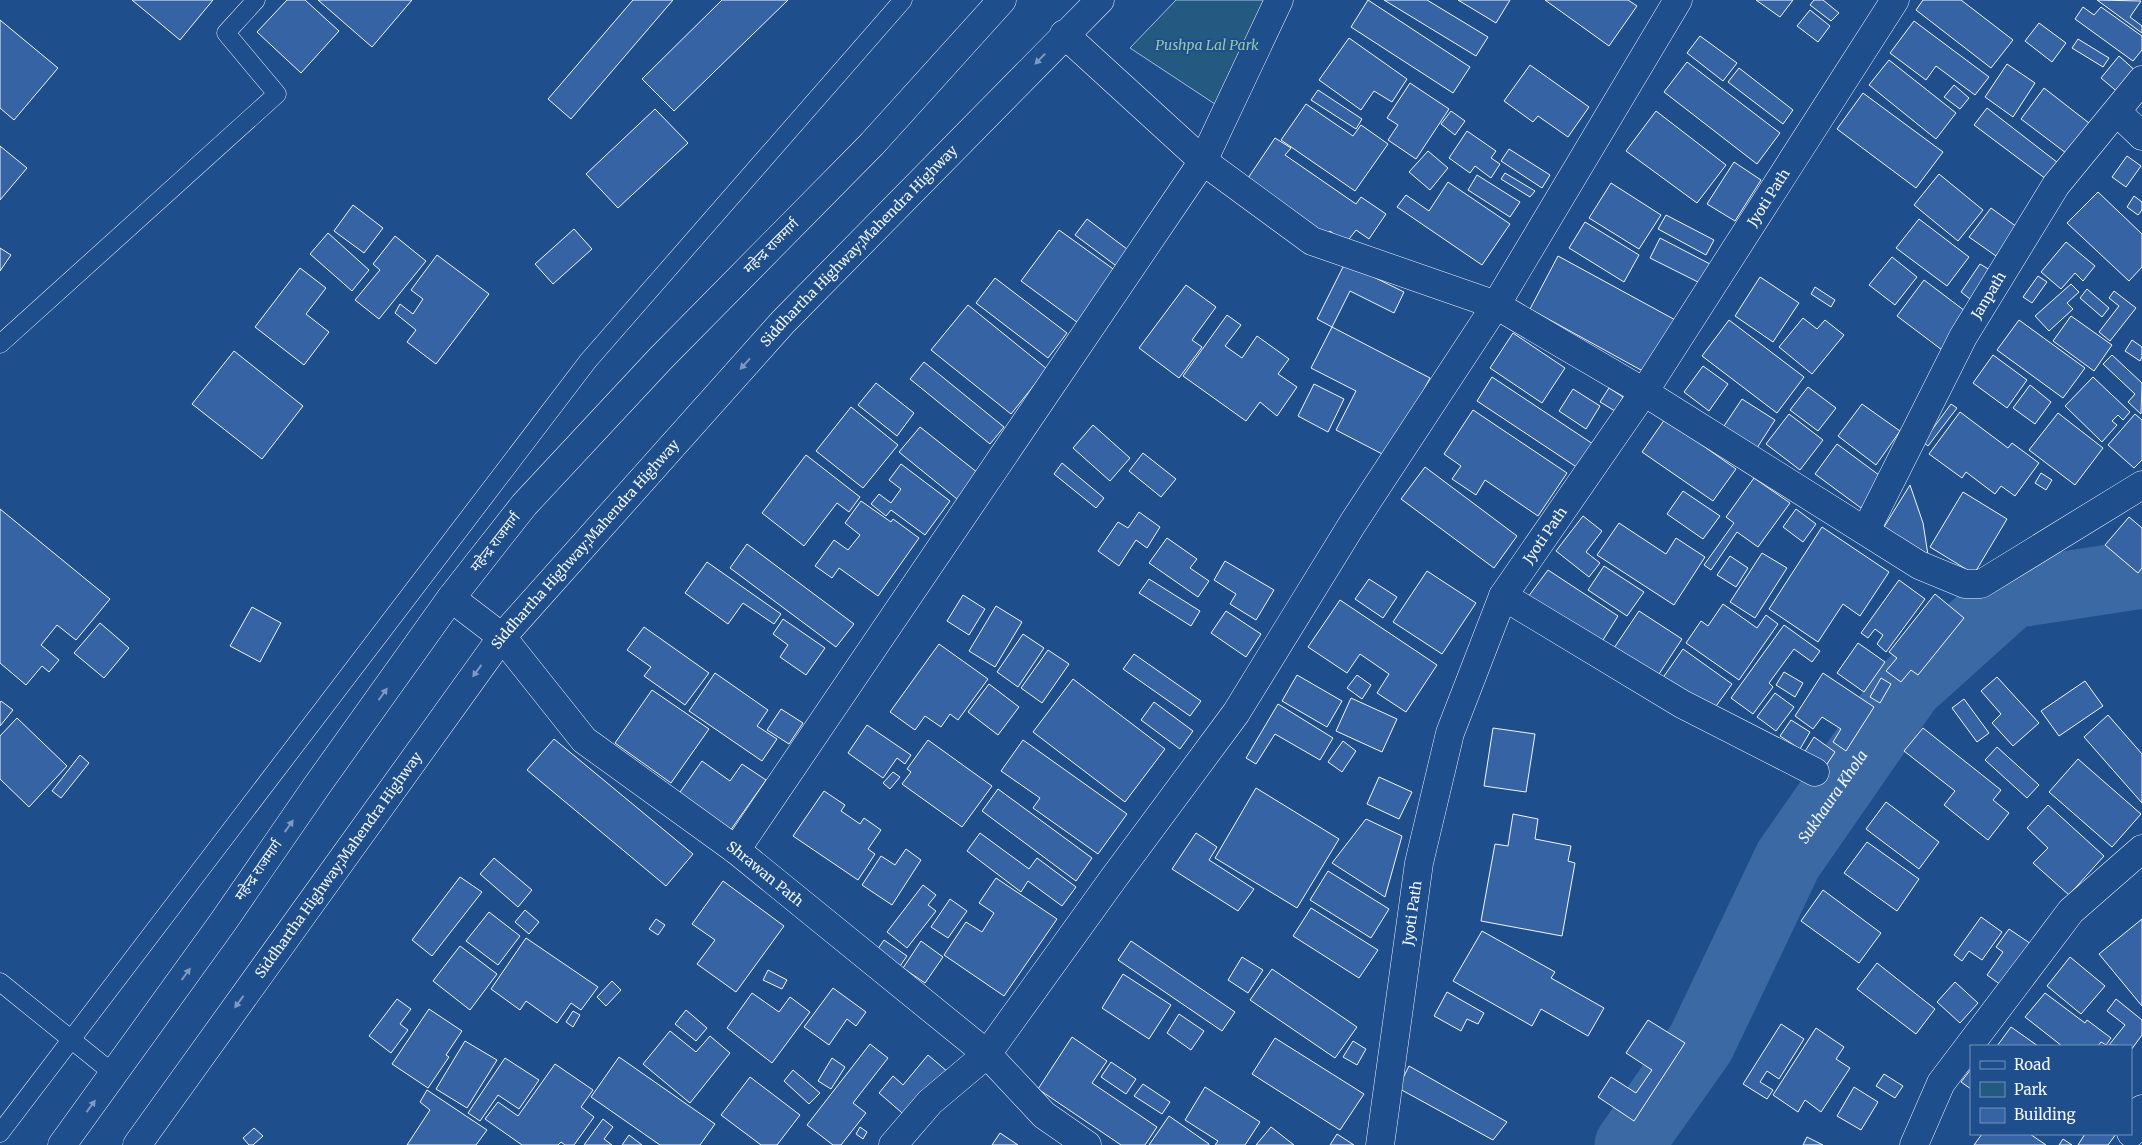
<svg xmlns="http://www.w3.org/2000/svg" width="2142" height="1145" font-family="Merriweather,'Noto Sans Devanagari',serif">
<rect width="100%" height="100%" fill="#1f4e8c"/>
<path fill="#245a82" stroke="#a8bbd7" d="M1176 0H1283L1224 110 1130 48Z"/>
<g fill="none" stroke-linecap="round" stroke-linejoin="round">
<path stroke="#3b69a3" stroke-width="69" id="s1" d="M1629 1145 1701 1043 1788 860 1908 687 2011 594 2142 574"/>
</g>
<path fill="#3563a3" stroke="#f2f6ff" d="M132 0H213L180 40Z
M287 0H305L339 31 301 73 257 32Z
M318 0H412L372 47Z
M633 0H673L571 119 548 99Z
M722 0H788L674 111 642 79Z
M1368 0 1470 67 1453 93 1351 27Z
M1384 0H1427L1488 37 1476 56Z
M1458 0H1510L1496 23Z
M1545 0H1628L1637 6 1609 46Z
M1756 0H1793L1780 17Z
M1814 0H1823L1839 13 1831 21 1810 5Z
M1923 0H1961L2013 40 1991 68 1916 10Z
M2097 0 2141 1 2130 17 2142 26V33Z
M2083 7 2094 15 2101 7 2142 36V50L2133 61 2075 19Z
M1810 10 1830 26 1818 42 1797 26Z
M0 20 58 68 14 120 0 108Z
M1914 21 1989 77 1975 95 1936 66 1926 80 1890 53Z
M2039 23 2066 43 2052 62 2025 41Z
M1700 36 1737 63 1723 81 1687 53Z
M1349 38 1407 79 1392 102 1374 91 1361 110 1319 80Z
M2078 39 2109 58 2103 67 2072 48Z
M2119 56 2138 73 2120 94 2101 78Z
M1889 60 1956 113 1936 139 1869 85Z
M1687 62 1780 133 1757 164 1664 92Z
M2007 64 2035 83 2013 117 1985 97Z
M1530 65 1589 107 1568 137 1538 116 1533 122 1504 101Z
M1739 68 1793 110 1783 124 1728 82Z
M1410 83 1449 109 1416 159 1388 140 1398 125 1387 118Z
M1954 85 1969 98 1960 109 1944 97Z
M2044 88 2089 123 2066 153 2021 119Z
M1318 90 1362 119 1356 129 1311 100Z
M1863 93 1943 152 1916 188 1837 129Z
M1306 104 1353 136 1361 125 1388 144 1355 191 1281 140Z
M1987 108 2062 166 2050 182 1974 125Z
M655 109 688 143 618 208 586 174Z
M1451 111 1465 121 1455 135 1441 124Z
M1656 111 1726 165 1697 203 1626 151Z
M1467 131 1496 151 1491 158 1500 164 1491 178 1475 166 1470 173 1449 158Z
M1275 138 1291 148 1285 155 1356 204 1361 197 1386 214 1369 239 1356 230 1346 243 1330 231 1325 239 1244 184Z
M0 146 27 168 0 200Z
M1509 149 1550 175 1542 188 1501 161Z
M1428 151 1448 168 1430 190 1409 172Z
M2127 156 2141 166 2126 187 2112 177Z
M1734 162 1761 180 1735 221 1707 204Z
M1505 173 1535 191 1530 197 1501 179Z
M1939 174 1983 210 1958 241 1914 205Z
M1477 175 1520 202 1510 217 1468 190Z
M1448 182 1510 224 1482 265 1397 207 1406 195 1429 211Z
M1611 183 1661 215 1639 249 1589 218Z
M2098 192 2142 234V267L2129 281 2067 223Z
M2134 196 2142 202V210L2138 215 2127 207Z
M353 205 383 228 364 253 334 231Z
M1991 208 2017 227 1996 256 1969 237Z
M1666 215 1714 240 1706 255 1658 229Z
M1087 219 1135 255 1123 271 1075 235Z
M1919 219 1969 257 1947 286 1896 248Z
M1585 222 1639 255 1624 282 1569 248Z
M574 229 592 249 553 284 535 264Z
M1059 230 1123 276 1085 328 1021 281Z
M328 233 369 270 352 291 310 254Z
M395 236 426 261 379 319 355 300 380 270 373 264Z
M1660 238 1710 264 1700 283 1650 258Z
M2066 242 2095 266 2083 281 2075 273 2061 289 2041 272Z
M0 248 11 255 0 271Z
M437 255 489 294 436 364 407 342 416 330 395 313 400 304 413 314 423 299 411 290Z
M1558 256 1679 322 1650 375 1530 309Z
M1892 257 1917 277 1895 305 1869 285Z
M1345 263 1404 292 1394 313 1350 291 1332 327 1317 319Z
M1980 264 1990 270 1970 299 1961 292Z
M300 268 326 288 306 314 329 332 304 365 255 327Z
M2038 276 2047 282 2032 303 2023 297Z
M1760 277 1799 303 1773 342 1735 316Z
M995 278 1067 333 1048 358 976 303Z
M1924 280 1969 314 1942 350 1897 316Z
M2071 284 2079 292 2067 303 2073 309 2049 331 2035 316Z
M1186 285 1216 307 1192 340 1202 347 1179 378 1139 348Z
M1815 287 1835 300 1831 307 1811 294Z
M2087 289 2109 308 2102 317 2080 298Z
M2114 291 2136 308 2110 341 2099 332 2119 306 2109 298Z
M968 305 1047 369 1011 414 931 350Z
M1227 315 1241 325 1225 346 1242 358 1257 336 1289 359 1278 374 1297 387 1277 416 1260 402 1246 421 1183 376Z
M2071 316 2112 345 2094 371 2053 341Z
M1803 318 1817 329 1825 320 1844 335 1812 374 1779 347Z
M1729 320 1804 377 1777 413 1702 356Z
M2019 320 2085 368 2063 398 1997 350Z
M1332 327 1430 378 1388 457 1336 430 1356 391 1311 368Z
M1513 333 1565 368 1542 403 1490 368Z
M2132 340 2142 347V357L2140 361 2125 351Z
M234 351 303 406 262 459 192 404Z
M1993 355 2027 380 2007 408 1973 383Z
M2112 355 2142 383 2141 414 2128 402 2135 394 2103 364Z
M924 362 1004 427 990 444 910 379Z
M1703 366 1728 384 1709 411 1684 392Z
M1492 377 1596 446 1581 470 1477 401Z
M2093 377 2130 412 2123 420 2118 415 2112 421 2117 425 2102 442 2065 406Z
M876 383 914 413 897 436 858 405Z
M1314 384 1344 399 1328 432 1298 416Z
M2030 385 2051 402 2035 424 2013 408Z
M1808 387 1836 408 1818 431 1790 410Z
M1609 388 1623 397 1615 411 1600 402Z
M1573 389 1600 406 1586 429 1559 411Z
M1742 399 1775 420 1755 451 1722 429Z
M1862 404 1900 431 1876 465 1838 436Z
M1951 404 1957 408 1928 446 1923 442Z
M851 407 898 445 863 488 816 451Z
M1473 410 1567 473 1538 516 1485 480 1476 495 1452 479 1461 466 1444 454Z
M1960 412 2008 448 2012 443 2039 463 2015 496 2001 486 1995 494 1966 472 1962 478 1929 454Z
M2058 413 2103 448 2075 485 2029 450Z
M1789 414 1823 440 1800 470 1766 444Z
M2135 414 2142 420V460L2134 468 2108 445Z
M1665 419 1736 469 1713 501 1642 452Z
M1093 425 1130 458 1110 481 1073 448Z
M920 427 978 473 957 499 899 452Z
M1837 444 1883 478 1861 508 1815 474Z
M1143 453 1176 479 1161 497 1129 471Z
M806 455 860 497 849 512 837 503 804 546 762 513Z
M1062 463 1104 498 1096 508 1054 474Z
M901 464 950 501 925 535 891 510 886 516 871 504 879 494 891 503 901 489 889 480Z
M1425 467 1517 536 1494 568 1401 499Z
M2041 473 2052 480 2046 490 2035 483Z
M1754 478 1790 503 1758 547 1737 532 1711 570 1704 565 1734 523 1726 517Z
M1910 485 1923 523 1928 555 1884 527Z
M1683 491 1720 516 1703 539 1667 514Z
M1963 492 2007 519 1974 574 1930 547Z
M861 501 891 522 893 519 919 538 878 596 839 568 832 578 815 566 834 540 848 550 860 535 845 523Z
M0 509 110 599 76 640 57 625 41 645 59 660 49 672 42 666 26 685 0 663Z
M1796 509 1816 524 1803 542 1783 527Z
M1139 512 1160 527 1147 548 1136 540 1119 566 1098 551 1118 522 1128 528Z
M1583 516 1602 531 1586 552 1600 563 1589 577 1556 551Z
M2129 517 2142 528V568L2138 573 2105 545Z
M1619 523 1666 554 1676 538 1705 557 1674 605 1597 555Z
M1822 527 1889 572 1860 616 1843 604 1818 642 1769 609Z
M1167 538 1197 559 1190 568 1209 581 1198 597 1149 563Z
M747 544 854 624 836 647 730 568Z
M1762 553 1787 568 1755 618 1730 602Z
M1730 556 1748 568 1736 587 1717 575Z
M1225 561 1274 590 1256 620 1230 604 1236 594 1214 580Z
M707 562 781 614 774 624 743 603 728 624 685 593Z
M1604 566 1644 592 1627 616 1588 590Z
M1548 570 1618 616 1598 648 1525 601Z
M1427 571 1476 603 1442 654 1393 622Z
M1149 579 1200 611 1191 626 1139 593Z
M1369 579 1397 597 1383 618 1355 599Z
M1899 580 1925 599 1886 652 1877 644 1883 635 1875 629 1868 638 1861 633Z
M1935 594 1964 618 1918 675 1911 670 1901 682 1886 671 1897 658 1889 652Z
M963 595 985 609 969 635 947 621Z
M1340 600 1437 665 1406 712 1377 693 1389 674 1360 654 1347 673 1308 647Z
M1723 604 1757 628 1766 615 1778 624 1739 680 1686 643 1701 621 1708 626Z
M996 606 1022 622 995 667 969 651Z
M252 607 281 623 260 662 230 646Z
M1226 611 1261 634 1246 657 1211 633Z
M1639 611 1682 639 1657 677 1614 648Z
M783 619 825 648 806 675 780 657 788 645 773 634Z
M100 623 129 648 104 678 74 653Z
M1784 625 1820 651 1812 662 1794 649 1769 683 1773 687 1753 714 1731 698Z
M644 627 709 673 685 705 644 676 651 667 627 650Z
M1023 634 1044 648 1018 687 997 672Z
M1858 643 1885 662 1864 692 1837 673Z
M939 644 988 679 958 720 950 714 941 727 925 716 915 730 890 712Z
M1683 649 1732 684 1711 713 1662 679Z
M1048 650 1069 664 1042 703 1021 688Z
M1134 654 1201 701 1190 716 1123 669Z
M1784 672 1803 683 1795 697 1776 685Z
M715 673 768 710 757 726 777 739 762 761 689 711Z
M1823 673 1874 707 1846 751 1833 742 1841 729 1822 717 1813 729 1795 716Z
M1297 675 1342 701 1327 727 1282 701Z
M1357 675 1371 685 1362 699 1347 688Z
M1997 677 2039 723 2013 746 1992 723 2001 714 1981 691Z
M1881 678 1891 684 1880 703 1870 697Z
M1073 679 1165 749 1125 802 1033 732Z
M2085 681 2103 706 2059 736 2041 711Z
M989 684 1019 707 998 735 968 712Z
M652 690 709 729 671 783 615 743Z
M1775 693 1794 707 1776 731 1757 717Z
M1351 698 1397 719 1382 752 1336 731Z
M1964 699 1989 733 1977 742 1952 708Z
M1 701 13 710 0 726V703Z
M1154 702 1193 731 1180 749 1141 720Z
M1278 704 1333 738 1320 760 1275 734 1256 764 1246 758Z
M781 709 803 723 789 744 767 730Z
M2108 715 2142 754V803L2084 737Z
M17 718 67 766 29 807 0 779V736Z
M1791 720 1810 732 1800 749 1780 736Z
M867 725 911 755 905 764 897 758 883 778 848 753Z
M1493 728 1535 734 1526 792 1484 786Z
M1923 728 2001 790 1993 800 2009 813 1988 840 1944 805 1955 791 1904 751Z
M1814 737 1835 752 1825 767 1804 753Z
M554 739 693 854 666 886 527 770Z
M928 740 992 786 962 827 902 784 911 772 907 769Z
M1023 740 1127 814 1098 854 1033 808 1040 798 1001 771Z
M1343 741 1356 751 1342 772 1328 762Z
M1997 747 2039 785 2027 798 1985 760Z
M80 755 89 763 61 798 52 791Z
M2078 759 2141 814 2112 847 2049 792Z
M702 761 730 781 742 764 766 780 730 831 678 795Z
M893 772 900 777 890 789 883 783Z
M1379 777 1412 792 1399 819 1367 804Z
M1256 788 1339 839 1297 908 1215 858Z
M998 789 1092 858 1076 881 982 811Z
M824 791 845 805 841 811 860 824 864 818 881 830 868 849 875 854 858 880 793 836Z
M1886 802 1939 842 1919 869 1866 829Z
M2048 805 2104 856 2069 895 2033 863 2048 848 2027 828Z
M1513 814 1538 819 1535 839 1571 846 1568 861 1575 863 1562 936 1481 921 1495 844 1508 846Z
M1366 819 1402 836 1385 897 1332 863Z
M980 833 1029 869 1037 858 1076 887 1062 906 1028 881 1021 892 967 851Z
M1196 833 1217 847 1209 860 1254 889 1238 911 1172 869Z
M1867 842 1919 879 1897 911 1844 873Z
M906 849 921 860 892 905 862 885 881 856 895 865Z
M494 858 532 890 518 907 480 874Z
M1328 871 1389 909 1371 938 1310 900Z
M460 877 482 892 432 956 412 940Z
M996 878 1057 919 1004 996 944 955 966 922 982 932 994 913 979 903Z
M723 881 784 926 736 992 697 964 715 940 692 924Z
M923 885 936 895 928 905 936 911 907 948 887 932Z
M1823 890 1881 933 1859 963 1801 921Z
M950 899 967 911 948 938 931 927Z
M1311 908 1378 950 1359 978 1293 936Z
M525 910 539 922 529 934 515 922Z
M489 912 520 936 498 965 466 941Z
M1981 917 2002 932 1982 960 1969 951 1962 961 1954 955Z
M656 919 665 925 658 935 649 929Z
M2142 919V1006L2099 954Z
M2009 929 2037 948 2008 990 1987 975 2003 952 1996 947Z
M1482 931 1555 972 1551 978 1604 1008 1588 1036 1541 1009 1532 1026 1453 981Z
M526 938 598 987 581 1010 571 1003 557 1023 526 1001 520 1010 491 989Z
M884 940 907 956 898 969 875 953Z
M921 941 943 957 925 983 903 968Z
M1131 941 1235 1012 1222 1031 1118 960Z
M460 946 497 974 470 1010 433 981Z
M1242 957 1263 970 1248 993 1228 980Z
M2070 957 2105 986 2081 1014 2047 986Z
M1877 963 1935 1009 1916 1034 1857 989Z
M1272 969 1357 1027 1335 1058 1250 1000Z
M768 970 787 980 782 989 763 980Z
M1123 974 1171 1005 1149 1039 1102 1008Z
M612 981 621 990 606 1006 597 997Z
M1955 982 1978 1003 1960 1023 1937 1002Z
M833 988 866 1012 856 1026 847 1019 829 1045 804 1027Z
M1447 992 1484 1013 1478 1024 1467 1019 1461 1031 1434 1016Z
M752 993 779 1012 790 997 810 1012 772 1063 727 1028Z
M2045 993 2085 1023 2087 1020 2111 1038 2106 1045 2101 1042 2098 1046H2062L2025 1017Z
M397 999 411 1009 400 1024 408 1030 391 1053 369 1036Z
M2116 999 2142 1020V1035L2131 1050V1046L2109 1045 2125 1025 2107 1011Z
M429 1009 462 1031 446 1055 449 1057 428 1088 392 1064Z
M686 1010 707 1028 696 1041 675 1024Z
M573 1011 580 1015 573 1027 566 1022Z
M1179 1014 1204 1031 1191 1050 1167 1033Z
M1648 1020 1685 1043 1634 1121 1598 1097 1611 1077 1636 1093 1652 1070 1626 1053Z
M1781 1024 1804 1039 1779 1079 1767 1071 1760 1082 1773 1090 1767 1099 1743 1084Z
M2011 1027 2038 1046H1997Z
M1816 1028 1844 1047 1836 1059 1850 1068 1821 1112 1805 1100 1798 1112 1773 1095Z
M670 1031 696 1052 710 1036 730 1053 690 1103 643 1064Z
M1072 1037 1107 1061 1092 1083 1157 1127 1145 1145H1121L1038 1089Z
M1275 1038 1364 1094 1340 1130 1252 1074Z
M465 1041 497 1060 467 1108 436 1089Z
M1353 1041 1366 1049 1357 1065 1343 1057Z
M870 1044 888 1058 853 1103 866 1113 841 1145H833L807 1125Z
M928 1055 948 1072 908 1118 879 1093 893 1076 903 1085Z
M619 1057 715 1124 700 1145H660L591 1097Z
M505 1058 539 1080 519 1109 498 1095 480 1121 468 1113Z
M832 1058 845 1067 831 1089 818 1081Z
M1111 1062 1136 1079 1126 1094 1101 1077Z
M555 1064 593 1090 581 1107 594 1117 574 1145H565L561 1142 558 1145H522L485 1119 498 1102 518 1116Z
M1409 1066 1507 1122 1493 1140 1398 1088Z
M1971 1069V1089L1961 1082Z
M793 1070 820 1093 809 1104 784 1081Z
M1884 1074 1903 1086 1895 1098 1876 1086Z
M750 1077 800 1115 777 1145H761L721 1115Z
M1143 1084 1170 1102 1162 1114 1134 1096Z
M1205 1087 1260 1122 1245 1145H1215L1218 1141 1185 1120Z
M1854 1087 1878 1102 1861 1130 1837 1116Z
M427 1090 487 1130 476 1145H407L430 1110 420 1102Z
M1169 1116 1209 1144V1145H1149Z
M603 1119 613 1127 604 1139 612 1145H584Z
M860 1127 867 1132 863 1139 856 1134Z
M1271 1127 1294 1145H1256Z
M254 1128 263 1136 253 1145H249L243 1138Z
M1000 1133 1018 1145H992Z
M1337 1134 1354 1145H1330Z
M1982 1134H2030L2046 1145H1974Z
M2085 1134H2116L2108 1145H2078Z
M629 1135 642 1145H622Z
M1807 1137 1823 1145H1803Z
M2063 1139 2072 1145H2059Z"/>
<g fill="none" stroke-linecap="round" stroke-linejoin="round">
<defs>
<path id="service" d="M0 344 277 94 226 33 256 0
M0 982 114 1074
M0 1133 588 361 903 0"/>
<g id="minor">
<path d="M1064 34 1203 161 1312 241 1496 305 1644 392 1919 565 1965 584H1981L2142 485"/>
<path d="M2117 112 2142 136"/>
<path id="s2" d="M1866 530 1963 337 2056 185 2142 80"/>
<path d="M1503 596 1682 704 1815 772"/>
<path d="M736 850 1203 161 1279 0"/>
<path d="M2131 1133 2142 1109"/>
<path d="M893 1145 930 1102 987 1054"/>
<path id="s3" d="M1380 1145 1419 863 1450 733 1503 596 1644 392 1895 0"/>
<path d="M1914 1145 1941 1083 2071 911 2142 849"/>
</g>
<g id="tertiary">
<path id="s4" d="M451 598 502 637 584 740 736 850 987 1054 1044 1115 1087 1145"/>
<path d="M987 1054 1113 879 1236 713 1353 523 1496 305 1678 0"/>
</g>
<g id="trunk">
<path d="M62 1145 223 922 316 787 451 598 524 505 661 358 872 144 1002 0"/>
<path id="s5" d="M137 1145 502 637 783 322 1100 0"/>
</g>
</defs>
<use href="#service" stroke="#f2f6ff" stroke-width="19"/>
<use href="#minor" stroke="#f2f6ff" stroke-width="29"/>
<use href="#tertiary" stroke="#f2f6ff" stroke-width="29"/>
<use href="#trunk" stroke="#f2f6ff" stroke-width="29"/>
<use href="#service" stroke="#1f4e8c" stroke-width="18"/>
<use href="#minor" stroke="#1f4e8c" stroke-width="28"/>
<use href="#tertiary" stroke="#1f4e8c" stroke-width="28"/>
<use href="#trunk" stroke="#1f4e8c" stroke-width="28"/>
</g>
<defs><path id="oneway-solid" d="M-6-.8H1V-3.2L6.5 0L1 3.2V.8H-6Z" transform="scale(1.25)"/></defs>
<g fill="#7e9ac0">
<use href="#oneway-solid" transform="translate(1040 59) rotate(134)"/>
<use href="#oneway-solid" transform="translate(745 364) rotate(132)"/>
<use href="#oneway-solid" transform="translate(477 671) rotate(126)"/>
<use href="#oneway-solid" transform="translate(383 694) rotate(-54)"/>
<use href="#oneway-solid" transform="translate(289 826) rotate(-55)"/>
<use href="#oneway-solid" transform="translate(186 974) rotate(-54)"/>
<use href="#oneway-solid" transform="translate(239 1002) rotate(126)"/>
<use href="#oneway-solid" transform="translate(91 1106) rotate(-54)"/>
</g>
<g text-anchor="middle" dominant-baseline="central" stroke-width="4" stroke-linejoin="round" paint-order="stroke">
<g font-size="14" font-style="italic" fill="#97c8a6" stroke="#1f4e8c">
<text x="1207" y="45">Pushpa Lal Park</text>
</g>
<g font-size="14" fill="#f2f6ff" stroke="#1f4e8c">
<text stroke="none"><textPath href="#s3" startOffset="1044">Jyoti Path</textPath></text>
<text transform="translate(771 246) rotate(-45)">महेन्द्र राजमार्ग</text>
<text stroke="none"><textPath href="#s5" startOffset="1155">Siddhartha Highway;Mahendra Highway</textPath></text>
<text stroke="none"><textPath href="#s2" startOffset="265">Janpath</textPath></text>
<text stroke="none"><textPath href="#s3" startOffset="639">Jyoti Path</textPath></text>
<text transform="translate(495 542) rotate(-52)">महेन्द्र राजमार्ग</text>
<text stroke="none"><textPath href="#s5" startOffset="750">Siddhartha Highway;Mahendra Highway</textPath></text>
<text stroke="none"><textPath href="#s5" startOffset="345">Siddhartha Highway;Mahendra Highway</textPath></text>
<text transform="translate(258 870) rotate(-55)">महेन्द्र राजमार्ग</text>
<text stroke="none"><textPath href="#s4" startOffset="421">Shrawan Path</textPath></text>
<text stroke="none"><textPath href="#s3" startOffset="234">Jyoti Path</textPath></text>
</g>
<g font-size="15" font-style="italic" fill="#f2f6ff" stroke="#1f4e8c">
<text stroke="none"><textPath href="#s1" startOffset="405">Sukhaura Khola</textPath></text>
</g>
</g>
<rect x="1970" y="1045" width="162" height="90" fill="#1f4e8c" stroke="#7391ba"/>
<rect x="1980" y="1061" width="25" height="8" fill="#1f4e8c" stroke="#7391ba"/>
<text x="2014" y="1070" font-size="15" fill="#f2f6ff">Road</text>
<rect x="1980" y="1082" width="25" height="15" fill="#245a82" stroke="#7391ba"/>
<text x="2014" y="1095" font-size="15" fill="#f2f6ff">Park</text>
<rect x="1980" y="1108" width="25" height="15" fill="#3563a3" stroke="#7391ba"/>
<text x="2014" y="1120" font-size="15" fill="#f2f6ff">Building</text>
</svg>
